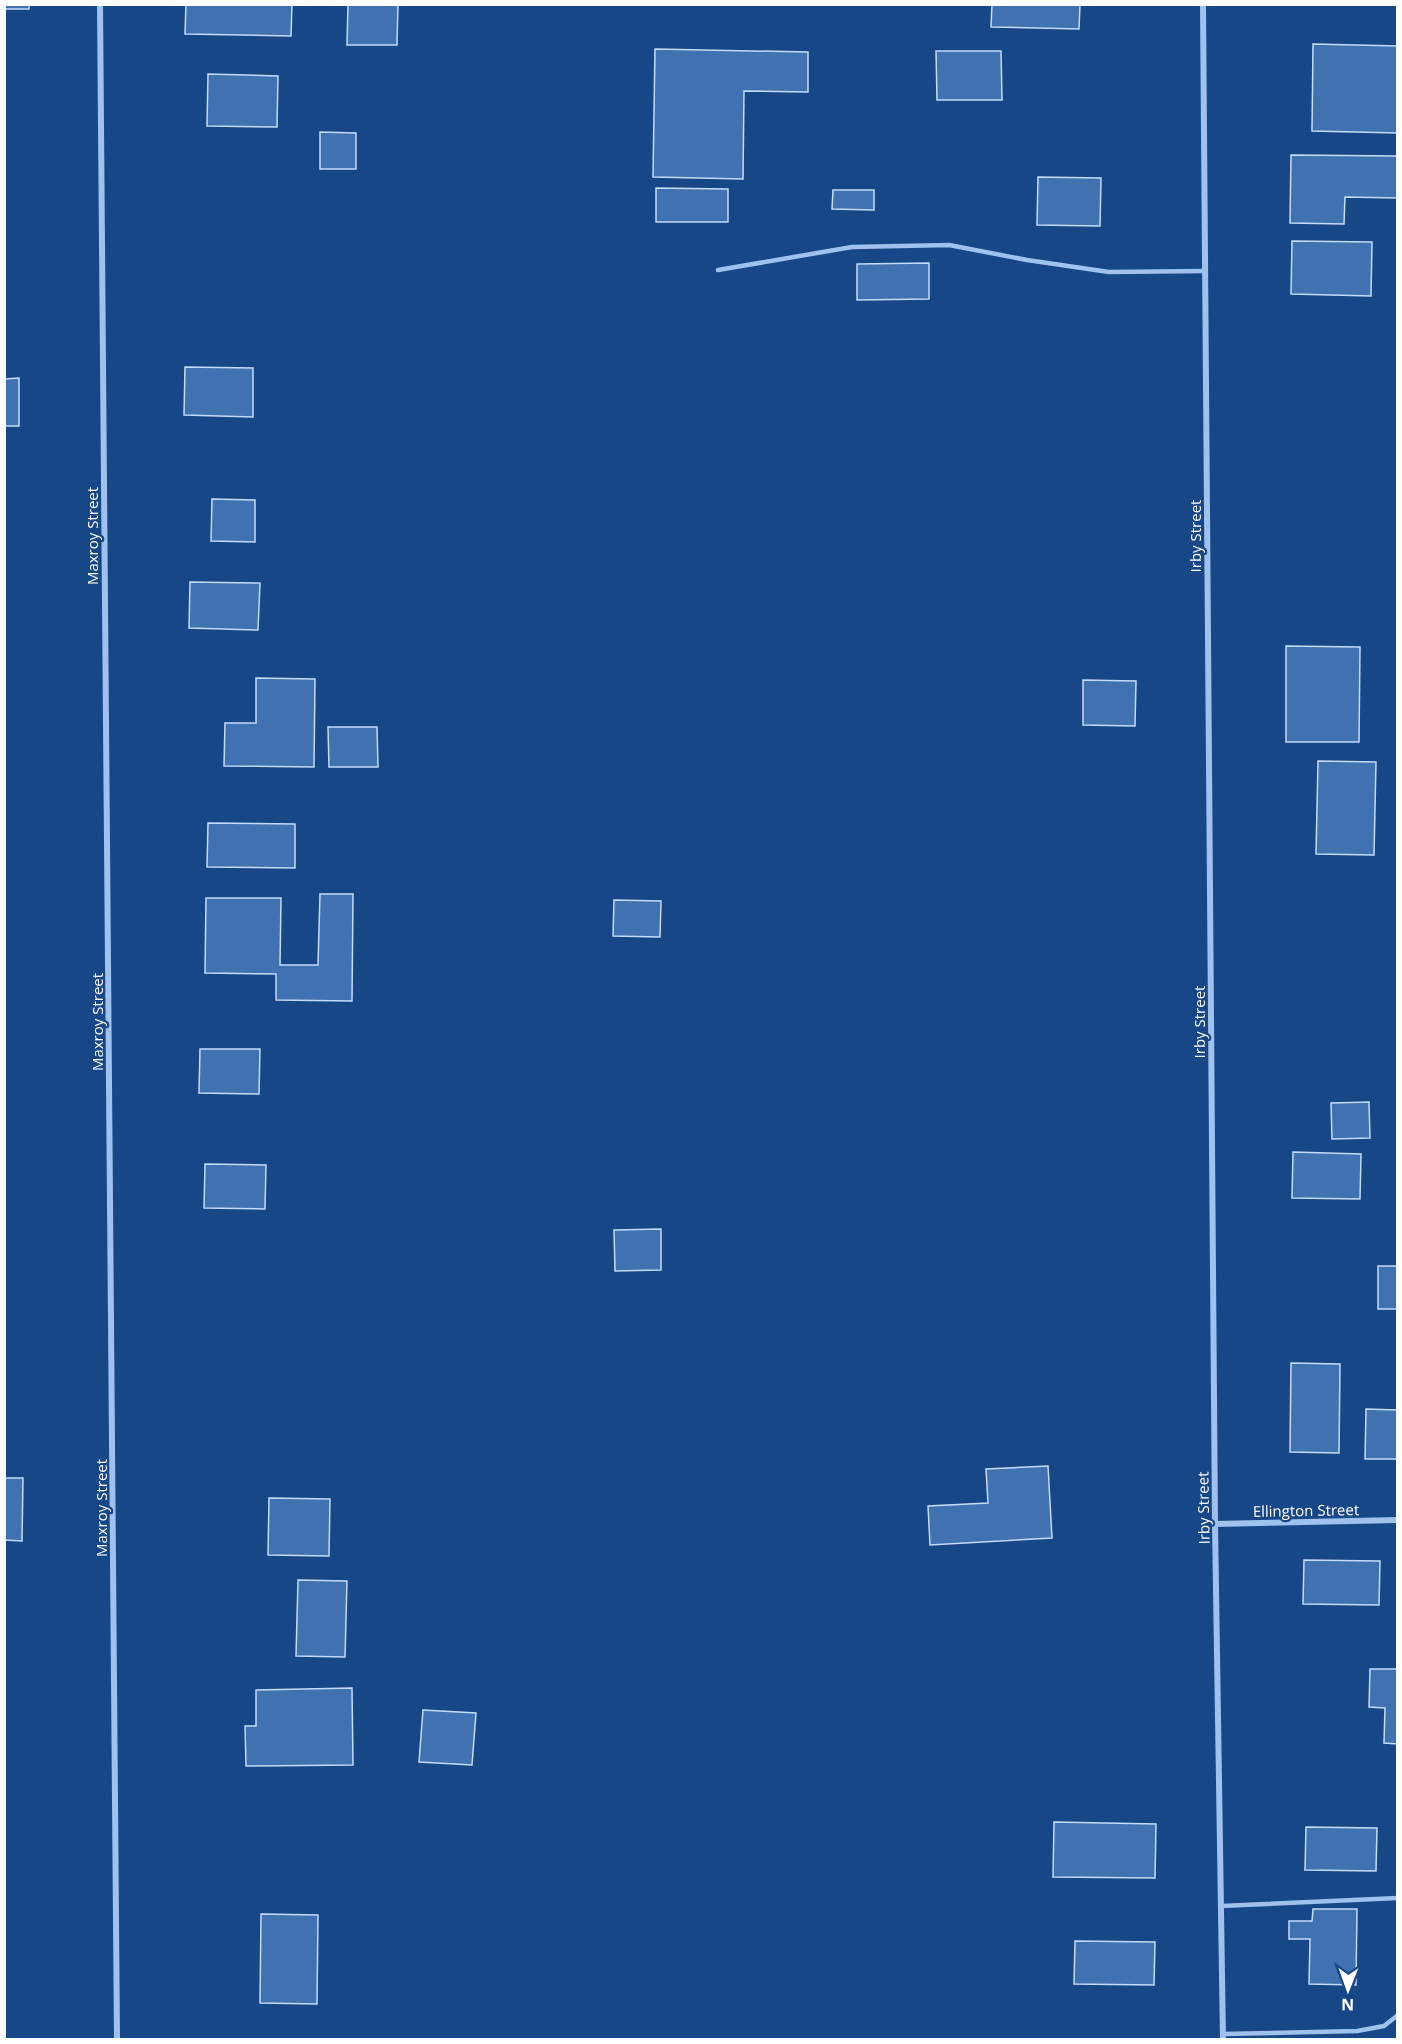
<svg xmlns="http://www.w3.org/2000/svg" width="1402" height="2044" font-family="'Open Sans',sans-serif">
<rect width="100%" height="100%" fill="#174787"/>
<path fill="#4071b1" stroke="#c3dcfa" stroke-width="1.5" d="M4 4H29V9H4Z
M186 4H292L291 36 185 34Z
M348 4H398L397 45H347Z
M992 4H1080L1079 29 991 27Z
M1313 44 1398 46V133L1312 131Z
M655 49 808 52V92L744 91 743 179 653 177Z
M936 51H1001L1002 100H937Z
M208 74 278 76 277 127 207 126Z
M320 132 356 133V169H320Z
M1291 155 1398 156V198L1345 197 1344 224 1290 223Z
M1038 177 1101 178 1100 226 1037 225Z
M656 188 728 189V222H656Z
M833 190H874V210L832 209Z
M1292 241 1372 242 1371 296 1291 294Z
M929 263V299L857 300V264Z
M185 367 253 368V417L184 415Z
M19 378V426H4V379Z
M212 499 255 500V542L211 541Z
M190 582 260 583 258 630 189 628Z
M1286 646 1360 647 1359 742H1286Z
M256 678 315 679 314 767 224 766 225 723H256Z
M1083 680 1136 681 1135 726 1083 725Z
M328 727H377L378 767H329Z
M1318 761 1376 762 1374 855 1316 854Z
M208 823 295 824V868L207 867Z
M320 894H353L352 1001 276 1000V974L205 973 206 898H281L280 965H318Z
M614 900 661 901 660 937 613 936Z
M200 1049H260L259 1094 199 1093Z
M1369 1102 1370 1138 1332 1139 1331 1103Z
M1293 1152 1361 1154 1360 1199 1292 1198Z
M205 1164 266 1165 265 1209 204 1208Z
M661 1229V1270L615 1271 614 1230Z
M1378 1266H1398V1309H1378Z
M1291 1363 1340 1364 1339 1453 1290 1452Z
M1366 1409 1398 1410V1459H1365Z
M1048 1466 1052 1538 930 1545 928 1506 988 1503 986 1469Z
M4 1478H23L22 1541 4 1540Z
M269 1498 330 1499 329 1556 268 1555Z
M1304 1560 1380 1561 1379 1605 1303 1604Z
M298 1580 347 1581 345 1657 296 1656Z
M1370 1669H1398V1744L1384 1743 1385 1708 1369 1707Z
M352 1688 353 1765 246 1766 245 1726H256V1690Z
M423 1710 476 1713 472 1765 419 1762Z
M1054 1822 1156 1824 1155 1878 1053 1877Z
M1306 1827 1377 1828 1376 1871 1305 1870Z
M1313 1909H1357L1356 1985 1309 1984 1310 1939H1289V1921H1312Z
M261 1914 318 1915 317 2004 260 2003Z
M1075 1941 1155 1942 1154 1985 1074 1984Z"/>
<g fill="none" stroke-linecap="round" stroke-linejoin="round">
<path stroke="#9ec1ed" stroke-width="4.5" d="M718 270 852 247 949 245 1027 260 1109 272 1205 271
M1221 1906 1398 1898
M1223 2034 1357 2031 1384 2026 1398 2015"/>
<path stroke="#9ec1ed" stroke-width="6" d="M100 4 117 2040
M1203 4 1215 1524 1223 2040
M1215 1524 1398 1520"/>
</g>
<g text-anchor="middle" dominant-baseline="central" stroke-width="4.5" stroke-linejoin="round" paint-order="stroke">
<g font-size="15" fill="#fff" stroke="#174787">
<text transform="translate(92 536) rotate(-90)">Maxroy Street</text>
<text transform="translate(1195 536) rotate(-90)">Irby Street</text>
<text transform="translate(97 1022) rotate(-90)">Maxroy Street</text>
<text transform="translate(1199 1022) rotate(-90)">Irby Street</text>
<text transform="translate(101 1508) rotate(-90)">Maxroy Street</text>
<text transform="translate(1203 1508) rotate(-91)">Irby Street</text>
<text transform="translate(1306 1510) rotate(-1)">Ellington Street</text>
</g>
</g>
<rect width="1402" height="2044" fill="none" stroke="#ffffff" stroke-width="12"/>
<g transform="translate(1348 1990) rotate(181)" stroke="#174787" stroke-width="4.5" paint-order="stroke">
<path d="M0-4.5L10 22L0 15L-10 22Z" fill="#ffffff"/>
<text y="-9" font-size="16" font-weight="bold" text-anchor="middle" fill="#ffffff">N</text>
</g>
</svg>
